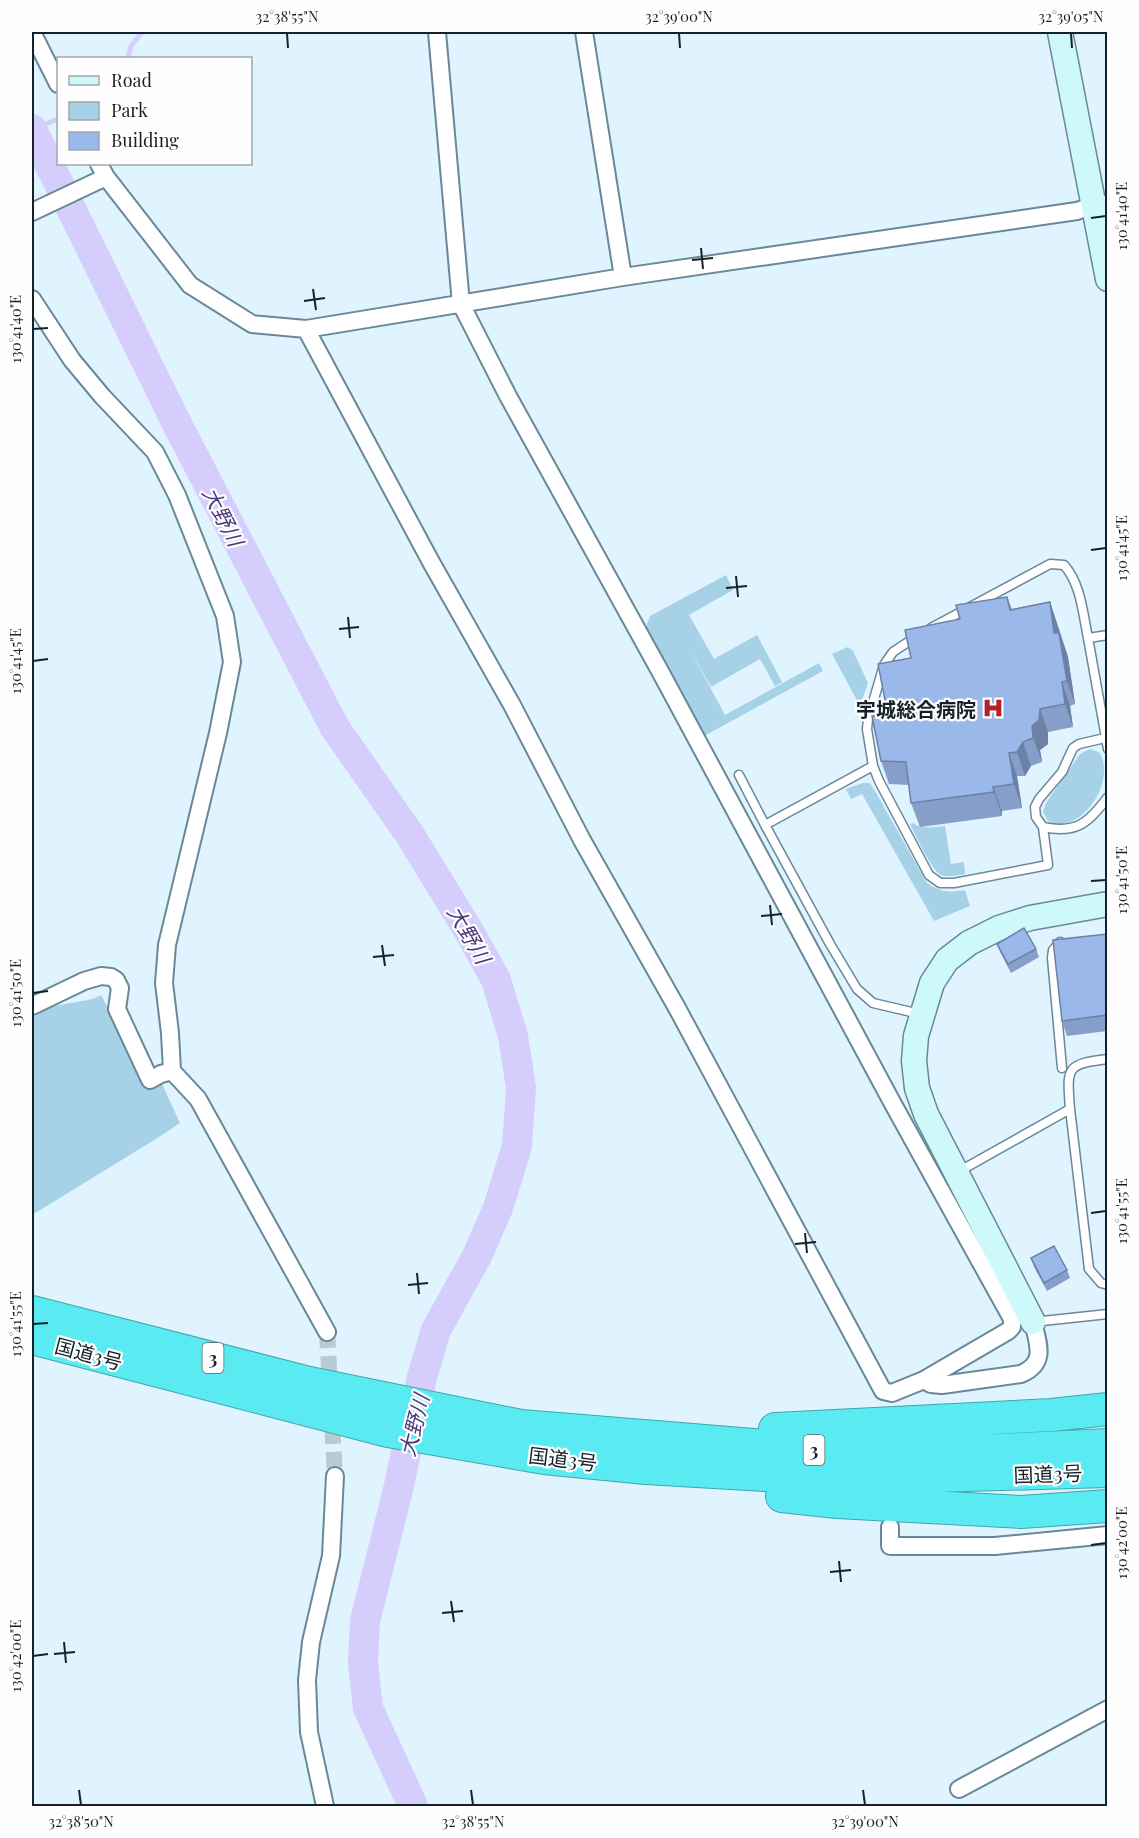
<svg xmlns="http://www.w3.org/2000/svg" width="1139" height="1838" font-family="'Playfair Display','Noto Sans JP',serif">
<rect width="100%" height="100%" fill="#e0f4ff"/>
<path fill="#a7d1e6" d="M726 575 733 590 689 615 714 659 757 635 782 682 775 686 760 659 711 687 688 646 725 715 819 663 823 671 704 736 646 627 650 616Z
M848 647 853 651 868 683 860 706 832 654Z
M1090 749 1099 752C1115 776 1091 821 1062 824 1058 824 1052 822 1048 821L1043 812 1046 803 1080 754Z
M863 783H870L875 791 927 883C940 892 950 893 965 890L970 906 934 921 862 794 851 799 846 789Z
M913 823C923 830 933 827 945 826L951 864 964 862 965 874C958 875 948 878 941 875 932 871 915 834 910 824Z
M101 995 152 1089 162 1084 180 1123 156 1139 32 1215V1018L49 1007 93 999Z"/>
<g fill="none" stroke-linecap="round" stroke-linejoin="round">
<path stroke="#d5cefc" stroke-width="5" d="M128 58 131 46 142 32
M32 129 58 119"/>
<path stroke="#d5cefc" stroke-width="30" d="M32 129 176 422 335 728 410 835 470 933 496 980 513 1036 521 1088 517 1146 498 1208 477 1256 436 1330 422 1377 398 1490 365 1621 363 1663 368 1708 413 1806"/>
<path stroke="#b8cad4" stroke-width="16" stroke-dasharray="16 8" stroke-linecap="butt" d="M327 1332 335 1476"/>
<defs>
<path id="lane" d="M931 628 1050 564 1064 565C1081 584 1083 614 1088 638
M1108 635 1088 638 1108 749
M917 636 893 652 884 665 868 719 867 729 873 766 879 781 929 875 940 883H954L1048 865 1043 827
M1105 738 1079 744 1073 748 1062 772 1039 799 1035 807 1036 817 1043 827C1077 834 1088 823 1108 797
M873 766 765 825 830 944 857 989 873 1003 920 1014
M739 775 765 825
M1060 942 1053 950 1052 958 1062 1068
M1070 1109 1089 1269 1101 1283 1108 1285
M958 1172 1070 1109C1067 1068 1065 1064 1108 1059
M1033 1322 1108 1314"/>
<path id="street" d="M32 32 58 84
M584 32 623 277
M99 164 106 177 190 285 252 324 306 329 623 277 1077 211 1092 206 1108 204
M32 212 106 177
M32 299 72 360 102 396 155 452 177 495 225 616 232 662 218 733 167 945 164 983 170 1033 172 1071 198 1099 327 1332
M306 329 431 562 512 705 582 840 677 1008 883 1391 892 1393 924 1380 1008 1331 1012 1327V1319L893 1104 661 673 508 396 461 304 437 32
M32 1006 84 981 101 976 111 977 116 980 120 988 117 1009 150 1080 161 1074 172 1071
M924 1380 931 1384 942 1385 1021 1374C1047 1363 1038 1344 1033 1322
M890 1527V1546H995L1108 1535
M959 1789 1108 1709
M325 1806 309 1732 307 1680 311 1642 331 1556 335 1476"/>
<path id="secondary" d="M1060 32 1108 279
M1033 1322 926 1114 917 1088 914 1061 916 1036 932 983 947 960 969 943 999 928 1030 918 1108 904"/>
<path id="highway" d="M32 1312 309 1383 521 1426 826 1451 1000 1450 1108 1445
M32 1338 388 1431 544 1458 646 1468 831 1479 1108 1471
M775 1429 1051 1415 1108 1409
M782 1496 837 1502 1021 1512 1108 1506"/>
</defs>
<use href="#lane" stroke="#698898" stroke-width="11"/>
<use href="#street" stroke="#698898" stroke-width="20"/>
<use href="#secondary" stroke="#698898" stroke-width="27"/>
<use href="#highway" stroke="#42a5ac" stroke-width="34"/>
<use href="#lane" stroke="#fff" stroke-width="8"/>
<use href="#street" stroke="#fff" stroke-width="16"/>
<use href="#secondary" stroke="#cef9fb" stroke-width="24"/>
<use href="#highway" stroke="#5aebf2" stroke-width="32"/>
</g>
<path fill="#859eca" d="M1007 597 1012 609 1050 602 1068 657 1075 704 1070 706 1073 727 1048 732V744L1040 750 1042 762 1031 766 1025 776H1017L1022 808 1002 811V816L920 827 911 803 909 785 889 784 881 761 888 715 960 619Z
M1107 934V1031L1067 1036 1062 1021Z
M997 944 1036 949 1039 957 1011 973 1000 952Z
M1031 1258 1067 1270 1070 1278 1047 1291 1034 1267Z"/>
<path fill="#6c81a4" d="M1050 602 1068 657 1075 704 1067 681 1054 633Z
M1062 682 1070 706 1073 727 1065 704Z
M1040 709 1048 732V744L1040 750 1042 762 1033 738 1032 726Z
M1023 742 1031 766 1025 776 1017 752Z
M1009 753 1017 776 1022 808 1014 784Z
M993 787 1002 811V816L994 792Z"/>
<path fill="#9bb8eb" stroke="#6c81a4" stroke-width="1.5" d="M1007 597 1010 610 1050 602 1054 633H1059L1067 681 1062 682 1065 704 1040 709 1039 720 1032 726 1033 738 1023 742 1017 752 1009 753 1014 784 993 787 994 792 911 803 906 762 881 761 872 716 888 715 878 664 911 658 905 630 960 619 956 605Z
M1024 928 1036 949 1008 964 997 944Z
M1107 934V1015L1062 1021 1053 940Z
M1054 1246 1067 1270 1044 1283 1031 1258Z"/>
<path fill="none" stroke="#162229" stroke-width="2" d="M287 33 288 48M679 33 680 48M1071 33 1072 48M1091 218 1106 216M701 248 703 269M692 260 713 258M313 289 316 310M304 301 325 298M33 329 48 328M1091 550 1106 548M736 576 738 597M726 588 747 586M348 617 350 638M339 629 359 627M33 661 48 659M1091 881 1106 880M770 905 772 925M761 916 782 914M382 945 385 966M373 957 394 955M33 993 48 991M1091 1213 1106 1211M805 1233 807 1253M795 1244 816 1242M417 1273 419 1294M408 1285 428 1283M33 1324 48 1323M1091 1545 1106 1543M839 1561 841 1582M830 1572 851 1570M451 1601 454 1622M442 1613 463 1611M64 1642 66 1663M54 1654 75 1652M33 1656 48 1654M79 1790 81 1805M471 1790 473 1805M863 1790 865 1805"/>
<defs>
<symbol id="hospital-bare" viewBox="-9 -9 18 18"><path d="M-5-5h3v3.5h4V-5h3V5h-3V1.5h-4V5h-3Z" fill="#b22127" stroke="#fefefe" stroke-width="2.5" paint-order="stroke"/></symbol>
</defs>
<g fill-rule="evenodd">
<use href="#hospital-bare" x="978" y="693" width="30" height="30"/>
</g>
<g text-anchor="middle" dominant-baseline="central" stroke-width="4.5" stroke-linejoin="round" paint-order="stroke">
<g fill="#fefefe" stroke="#5c6469" stroke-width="1.5">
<rect x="202.5" y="1343" width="21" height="30" rx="4.5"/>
<rect x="803.5" y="1435" width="21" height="30" rx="4.5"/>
</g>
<g font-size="18" font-weight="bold" fill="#162229">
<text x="213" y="1358">3</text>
<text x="814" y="1450">3</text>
</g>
<g font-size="20" font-weight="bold" fill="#162229" stroke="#fefefe" text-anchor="end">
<text x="976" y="708">宇城総合病院</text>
</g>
<g font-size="20" fill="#162229" stroke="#fefefe">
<text transform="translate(89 1353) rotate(15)">国道3号</text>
<text transform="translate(563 1458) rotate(7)">国道3号</text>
<text transform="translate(1048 1473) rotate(-2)">国道3号</text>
</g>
<g font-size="21" font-style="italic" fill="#4c3b7f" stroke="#fefefe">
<text transform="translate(224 516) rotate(63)">大野川</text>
<text transform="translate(470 934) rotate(60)">大野川</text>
<text transform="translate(413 1425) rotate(-76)">大野川</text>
</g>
</g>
<rect width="1139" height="1838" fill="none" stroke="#fefefe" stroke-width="66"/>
<rect x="57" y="57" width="195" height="108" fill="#fefefe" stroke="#a1a6a9" stroke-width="1.5"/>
<rect x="69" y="76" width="30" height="9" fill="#cef9fb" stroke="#a1a6a9" stroke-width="1.5"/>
<text x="111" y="87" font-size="18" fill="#162229">Road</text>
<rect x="69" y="102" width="30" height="18" fill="#a7d1e6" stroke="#a1a6a9" stroke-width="1.5"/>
<text x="111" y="117" font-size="18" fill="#162229">Park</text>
<rect x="69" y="132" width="30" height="18" fill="#9bb8eb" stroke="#a1a6a9" stroke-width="1.5"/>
<text x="111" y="147" font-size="18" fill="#162229">Building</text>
<rect x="33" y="33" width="1073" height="1772" fill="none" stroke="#162229" stroke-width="2"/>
<g font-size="15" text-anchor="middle" fill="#162229">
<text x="287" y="22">32°38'55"N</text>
<text x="679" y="22">32°39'00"N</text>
<text x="1071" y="22">32°39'05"N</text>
<text transform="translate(1122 216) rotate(-90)" y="5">130°41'40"E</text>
<text transform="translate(16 329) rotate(-90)" y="5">130°41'40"E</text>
<text transform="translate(1122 548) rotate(-90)" y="5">130°41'45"E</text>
<text transform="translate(16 661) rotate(-90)" y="5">130°41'45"E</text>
<text transform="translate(1122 880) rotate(-90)" y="5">130°41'50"E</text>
<text transform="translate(16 993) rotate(-90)" y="5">130°41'50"E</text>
<text transform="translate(1122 1211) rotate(-90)" y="5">130°41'55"E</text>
<text transform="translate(16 1324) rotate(-90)" y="5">130°41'55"E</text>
<text transform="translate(1122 1543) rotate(-90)" y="5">130°42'00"E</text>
<text transform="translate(16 1656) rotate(-90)" y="5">130°42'00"E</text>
<text x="81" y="1827">32°38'50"N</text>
<text x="473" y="1827">32°38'55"N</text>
<text x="865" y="1827">32°39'00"N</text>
</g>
</svg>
